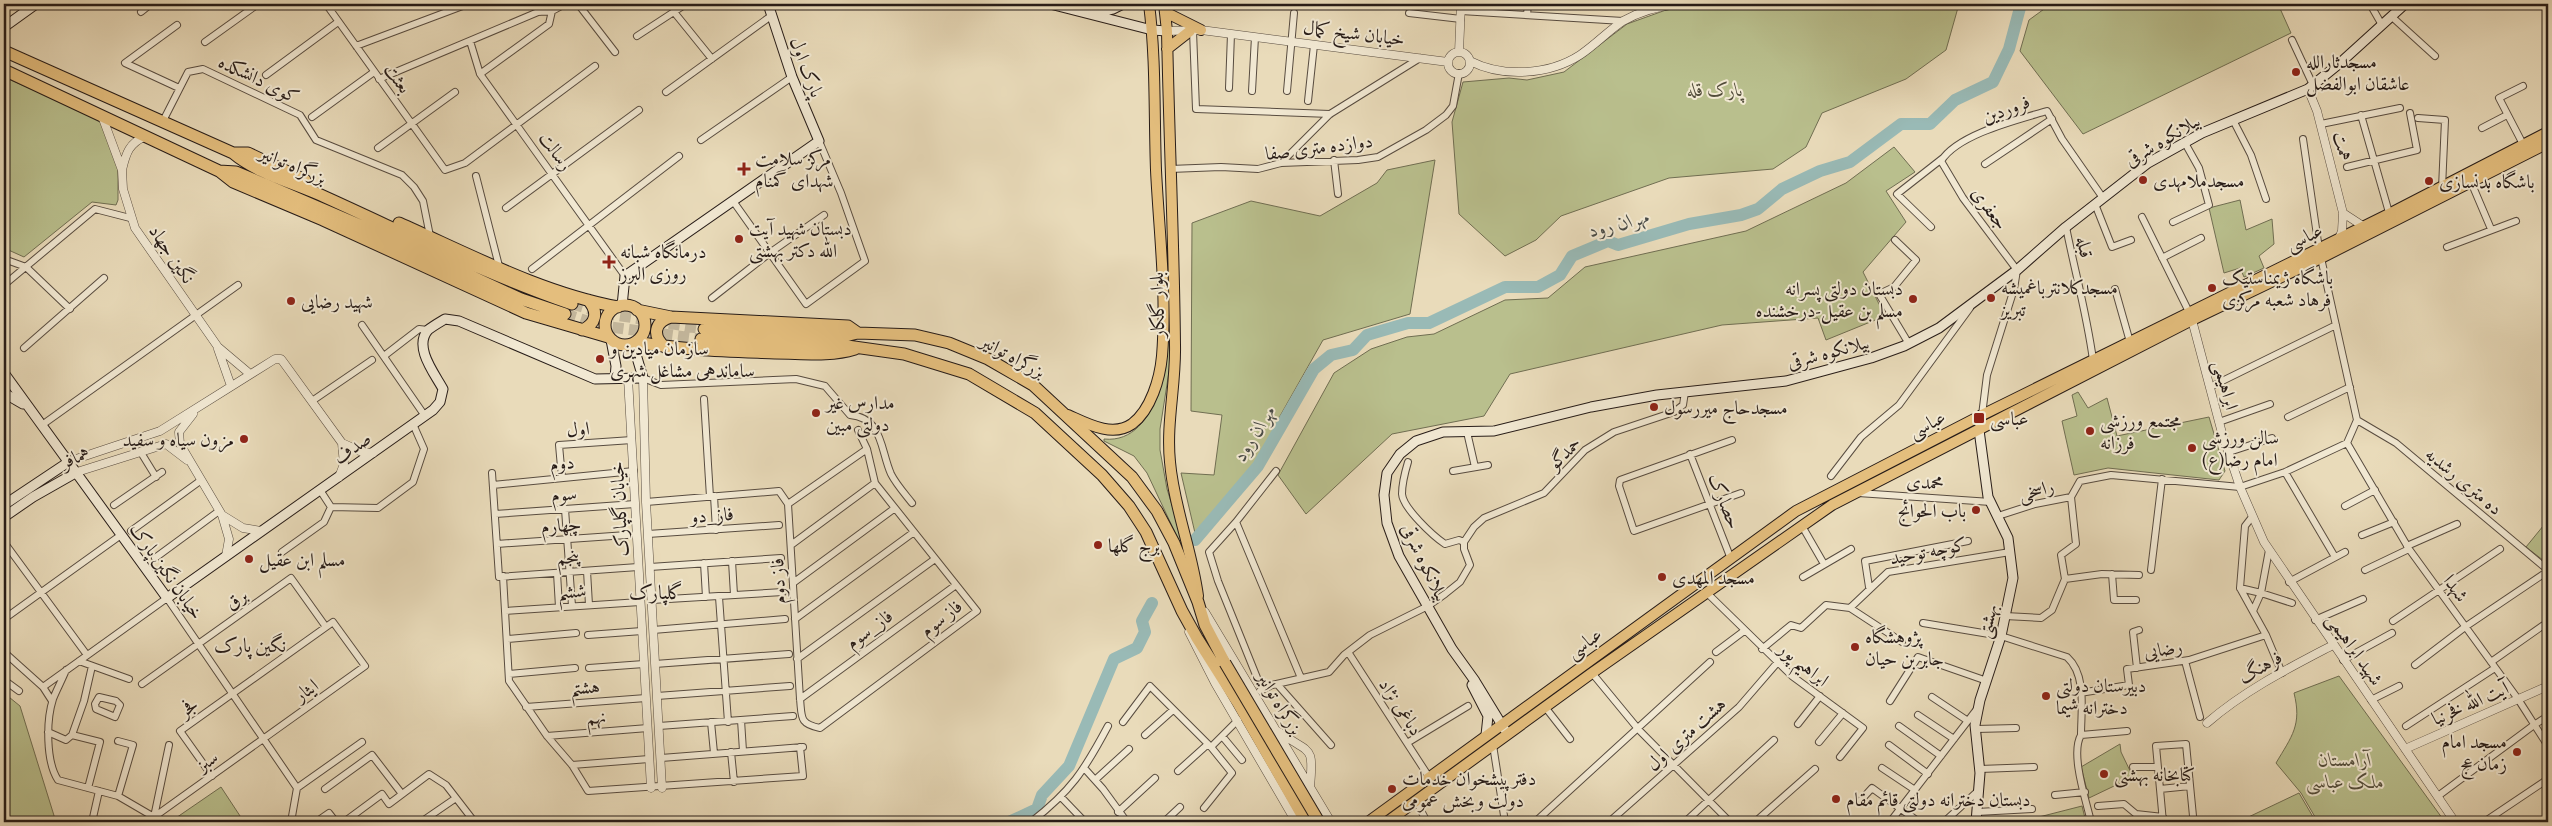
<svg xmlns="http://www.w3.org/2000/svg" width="2552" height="826" font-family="'EB Garamond',Amiri,serif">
<rect width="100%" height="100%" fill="#e9dbba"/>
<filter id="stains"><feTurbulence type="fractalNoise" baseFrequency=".004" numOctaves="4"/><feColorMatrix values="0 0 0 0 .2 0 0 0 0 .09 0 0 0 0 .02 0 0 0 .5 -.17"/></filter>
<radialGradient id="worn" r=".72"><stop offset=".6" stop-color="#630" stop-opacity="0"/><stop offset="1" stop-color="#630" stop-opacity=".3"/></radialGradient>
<path fill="#b9bf8d" stroke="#706e52" d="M1714 4H1959L1946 50 1906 79 1822 113 1806 147 1773 169 1669 178 1561 216 1536 240 1505 256 1459 214 1452 122 1463 82 1509 78 1527 80 1564 72 1627 24 1666 10Z
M2051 4H2278L2291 33 2083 134 2020 51 2029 20Z
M4 77 99 119 118 161V200L116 205 92 202 24 257 4 248Z
M1894 147 1915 172 1886 191 1906 222 1863 272 1885 316 1826 340 1818 318 1722 325 1510 374 1484 416 1392 434 1306 514 1278 475 1334 373 1371 349 1407 337 1434 334 1505 300 1548 298 1585 267 1746 231 1846 183Z
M1435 160 1410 314 1323 340 1280 416 1272 442 1195 533 1181 473 1214 475 1222 415 1191 411 1192 223 1251 201 1320 216 1377 183 1387 170Z
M2240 200 2246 230 2272 219 2274 244 2259 256 2264 268 2244 277 2240 268 2224 273 2209 208Z
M1168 287H1170V365L1160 429V450L1167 489 1191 566 1147 473 1134 456 1104 441V439C1133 442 1149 418 1158 394Z
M2078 392 2088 408 2107 398 2117 436 2209 417 2225 471 2219 480 2108 468 2074 475 2062 421 2077 416 2072 395Z
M2548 520V564L2526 547Z
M2339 676 2445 822H2318L2301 793 2276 763C2292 736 2302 725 2294 693Z
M4 693 20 706 56 822H4Z
M2120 744 2121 752 2133 777 2089 798 2081 767Z
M221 787 244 822H170Z
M2299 793 2316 822H2238Z
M2082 806 2086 822H2040L2039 817Z"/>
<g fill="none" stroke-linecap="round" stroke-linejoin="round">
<path stroke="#99bab6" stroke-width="12" d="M1195 540 1258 466 1314 369 1331 355 1353 350 1367 335 1408 323H1429L1505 287H1538L1560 275 1572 256 1608 241 1618 245 1689 224 1741 215 1758 209 1782 189 1820 171 1850 162 1901 124H1930L1955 100 1993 82 2009 49 2021 4
M1009 822 1037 809 1042 795 1069 766 1114 659 1137 648 1145 632 1142 621 1152 603"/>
<path stroke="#c2b59a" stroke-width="11" stroke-dasharray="11 5.5" stroke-linecap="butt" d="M572 304 603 313 704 329
M565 314 603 326 701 339"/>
<defs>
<path id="minor" d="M326 4 445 170 465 163 595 66
M578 4 615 52
M2370 4 2382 25
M329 8 340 4
M1461 11 1623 21
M141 12 151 4
M674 12 712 59
M1409 13 1461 19
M1527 15 1528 4
M2391 16 2435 56
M177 25 125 63 179 88
M1193 31 1196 109 1330 114
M637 36 686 4
M2292 40 2313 85
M470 41 480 74 625 276
M205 42 258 4
M356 46 468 4
M480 74 549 24 552 11
M266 75 338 22
M379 79 538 12 552 11 565 4
M2523 86 2499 98 2525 148
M1229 88 1231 34
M1252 91 1255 37
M1287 91 1294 13
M666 92 771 16
M1308 101 1314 45
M2361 115 2390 216
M312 117 374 72
M2418 118 2445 120 2442 188
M2233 120 2251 155 2266 199
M163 121 188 72 203 69 300 115 316 140 402 175 414 187 423 201 430 236
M2321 124 2400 108
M2482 128 2507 115
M2303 139 2319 249 2357 420
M701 140 792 77
M378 148 455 92
M1334 160 1338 194
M1281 163 1330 114 1420 58
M1985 164 2052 119
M2347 167 2417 150 2410 113
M1170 169 1221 167 1258 169 1281 163 1358 160 1378 157 1426 130 1446 115 1453 106 1459 73
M476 176 499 266
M2471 182 2491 229
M733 201 806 304 865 261 841 193 819 141
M2095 204 2112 247 2131 240
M506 208 639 110
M2142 217 2190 314
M2173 222 2209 205 2199 168 2185 143
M1931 227 1897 194 1943 158
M2066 227C2075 272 2087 315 2093 360
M1895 240 1916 260 1894 287 1879 294 1909 344
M2447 247 2516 221
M2162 258 2201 238
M4 259 26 267 70 309
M532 269 679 156
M4 285 95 209 130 218
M2115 289 2130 342
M712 298 771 252 824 215
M362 325 425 416
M24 348 104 278
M384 356 419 329 428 330
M643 378 661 385 796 379 825 386 850 415C883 418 880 449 891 474 896 484 905 494 912 503
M2210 387 2336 325
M704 399 710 497
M312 401 372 360
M1982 415 1987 375 2014 289 2017 270 1963 198 1941 161C1958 134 2017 120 2047 111L2062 139 2103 198
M2288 417 2350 387
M2357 420 2396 443 2548 570
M2219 422 2270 404
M42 425 238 285
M858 430 867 449
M1467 432 1475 467
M1732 440 1620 480 1619 486 1634 531 1741 493
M2347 443 2409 549 2518 699 2548 746
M867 449 875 483 977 611 820 728C799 724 802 717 800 699L788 504Z
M140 451 156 477
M2229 452 2272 438
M1690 454 1731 559
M1408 462C1405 472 1402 483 1402 494 1403 508 1433 536 1445 544L1459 540 1464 542
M1453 471 1488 465
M2285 472 2335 557
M492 473 499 577 638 567
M1831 476 1861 437 1899 405 1970 308
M562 478 559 445 632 440
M493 485 634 471
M1858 493 1991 502
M714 496 716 530
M646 502 779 491 788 504
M114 505 162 472
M2345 506 2375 490
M331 507 378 508 413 482 424 449 413 424
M565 509 572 606
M495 514 635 504
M1998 516 2035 504 2071 497 2080 481 2111 475 2240 487 2285 472 2347 443 2357 420
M1236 522 1276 471
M1802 526 1824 564
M131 531 200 481
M648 534 779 525
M2362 535 2394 522
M4 542 87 655
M1464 542 1474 527 1484 518 1544 493 1585 450 1614 432 1674 412 1683 405 1685 392
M497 544 627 535
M791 545 875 483
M2407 546 2457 524
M2269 550 2261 593 2240 588 2266 635 2282 673
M282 552 324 522 331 507 320 490
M155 558 219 511
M732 561 734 595
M704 563 706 597
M650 567 781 558
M2151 570 2162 479
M2365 570 2409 549
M587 571 589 605
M557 573 559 607
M2112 574 2114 600H2136
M503 576 509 681 547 736 572 765 588 791 803 776 800 747
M1803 577 1851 549
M2065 579 2102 574 2139 575
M2289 582 2345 552
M793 583 895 508
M1869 587 1865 561 1968 541
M2240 588 2245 526 2252 517
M1706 592 1792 676 1863 728 1840 757
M719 597 728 722
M652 600 783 592
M1850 608 1902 642
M505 611 640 602
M2253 611 2261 593 2292 603
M2005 616 2041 618 2052 610 2065 579 2061 555 2076 544 2071 497
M4 619 121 535
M795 619 914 532
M2315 620 2363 599
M2393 621 2500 549
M1923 623 2001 636 2067 657C2087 675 2081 710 2081 735 2070 754 2086 800 2091 822
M653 630 785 619
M588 635 642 631
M507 639 576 633
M1762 649 1791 625 1801 628 1826 605 1850 608 1888 572 2010 552
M4 652 43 687 52 701
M1348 652 1429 777
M1716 652 1744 631
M797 659 935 559
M2343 660 2392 633
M79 661 129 679
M2185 661 2200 717
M2491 662 2548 622
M655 664 789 654
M2415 665 2465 627 2548 571
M589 668 644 664
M2137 668 2133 632 2139 630
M66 670C62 680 57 689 53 699 46 721 46 762 58 780L118 796 154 817 365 666 333 622 326 627 291 578 142 684
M1592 673 1639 730 1730 822
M509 674 575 668
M4 680 19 691
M1277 684 1331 745
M43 687 167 598 297 788
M1262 690 1218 581 1209 552 1236 522 1301 678
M1260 691 1272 685 1329 672 1344 655 1370 635 1428 606 1445 594 1460 582 1470 565 1464 549V542
M2080 693 2129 685 2127 669 2189 660 2266 635
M657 696 790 686
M99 697 116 701 120 705 115 717 96 709 95 704Z
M1932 697 1968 721
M800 699 956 585
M2371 700 2399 686
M1890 701 1918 657 1987 681
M526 707 646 698
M1545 707 1570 739
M1918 715 1954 739
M741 720 743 751
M711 722 714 753
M1123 722 1150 686 1211 747 1232 773 1204 808
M1798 724 1820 696
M659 726 793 716
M1899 726 1941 756
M2406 726 2495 668
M1976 729 2016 728
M48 732 66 740 72 735 100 742 88 788
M72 735 84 701 92 666
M1145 735 1173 710
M2081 735 2127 731
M547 736 648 728
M1222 736 1242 760
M118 741 133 745 118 796
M1819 742 1843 713
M1407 743 1468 706
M1493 745 1505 822
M1889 745 1928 774
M1211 747 1238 720
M731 752 734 782
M661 758 803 747
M572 765 649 759
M2133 767H2158
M1882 768 1915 790
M1085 769 1103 789 1127 822
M1980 769 2034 767
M1178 771 1208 744
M212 776 180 731 326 627
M1095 780 1129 749
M325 789 372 755 402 794
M2160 789 2190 786
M2055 795 2085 792
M2438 796 2534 725 2548 716
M1061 797 1085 822
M1861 800 1872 788 1919 822
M1416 801 1427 822
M2098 806 2124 804 2136 814 2163 817
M1118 812 1155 778
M1977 812 2032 809
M92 822 99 791
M147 822 154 817 169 745
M291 822 297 788 362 742
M316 822 329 813 336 822
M344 822 382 794 389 804 429 774 446 785 473 820 470 822
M421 822 456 798
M1031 822C1071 791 1084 771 1108 726
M1164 822 1180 807
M1535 822 1710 662
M1609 822 1739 707 1777 663
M1685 822 1774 740
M1755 822 1815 769
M1890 822 1977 709
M1944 822 1978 791
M2163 822 2156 746 2186 744 2193 816
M2484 822 2548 779"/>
<path id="tertiary" d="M1167 31 1201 30 1448 62
M1459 52 1461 4
M1448 63a11 11 0 1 1 22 0a11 11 0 1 1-22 0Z
M1470 61C1503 78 1549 75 1580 55 1595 45 1608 31 1623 21 1639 12 1660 6 1678 4
M2308 89 2317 111 2343 213 2342 231 2338 241
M102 116 122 170 123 189 135 228 218 347 250 374
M122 170C126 153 129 143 146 136
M2343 213 2366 228
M2192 320 2222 433 2240 487 2264 542 2455 822
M218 349 231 386
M628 378 651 788
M643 378 646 502 662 788
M193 414 179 432 180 444 222 515 229 539 226 556
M70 461 160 431 275 359H281L284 363 342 443 362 452 373 453
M77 472 166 444 187 460
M339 477 344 464 342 443
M222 515 243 528 261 531
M1205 612 1331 822
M1189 632 1215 683 1296 822
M2207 723C2245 690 2289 668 2333 645
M1279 732C1311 755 1314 744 1310 787
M2405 749 2548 686"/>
<path id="secondary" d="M1050 4 1152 30 1167 31
M1093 13 1113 9 1123 4
M4 27 36 4
M622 306 625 276 819 141 792 77 768 4
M611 340 616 366 615 378
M4 373 167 598 433 410 440 402 443 389C435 374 413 347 428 330 433 326 440 322 445 319L459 321 595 379 643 378 633 344
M4 393 23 404
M4 505 70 461
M4 517 33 497 77 472
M1472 685 1488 716 1486 735
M1505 730 1475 681 1452 649 1399 556 1387 523 1384 495 1387 473 1400 454 1416 441 1443 432 1494 431 1591 407 1657 395 1786 381 1871 358 1904 346 1939 328 2017 270 2066 227 2148 163 2202 133 2308 89 2340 63 2405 4
M1976 822 1980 773 1975 725 1980 700 2001 636 2013 578 2008 538 1988 497 1979 430 1981 423"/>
<path id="primary" d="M1164 4 1167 31C1169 136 1174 241 1175 345 1176 385 1166 423 1170 462 1174 508 1192 550 1198 596
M1165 12 1201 30
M1167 49 1190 31
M1068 415C1086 423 1112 438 1132 424 1151 410 1160 378 1162 356 1167 294 1159 232 1156 170 1154 115 1156 59 1149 4
M1368 822 1796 511 1982 415 2389 214 2548 132
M1387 822 1592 673 1832 505 2192 320 2321 258 2548 143"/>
<path id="trunk" d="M4 51 233 153C258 174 295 183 325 197 407 234 487 275 572 304
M4 70 219 171 236 172 369 229 521 299 565 314
M233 153H248L305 180
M219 171 233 182 323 220 526 313 608 337
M399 223C469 254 542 293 618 307
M605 325a20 20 0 1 1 40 0a20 20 0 1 1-40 0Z
M637 310 671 317 848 326 858 333
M704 329 809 335 845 336 858 333 915 335 949 343 988 359 1033 385 1132 477 1157 511 1174 543 1198 602 1205 625 1225 663
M582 330C596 324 599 312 588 300
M701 339 840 345 904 354 969 374 1035 413 1102 475 1129 506 1146 532 1182 611 1197 638 1238 703 1306 822
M636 342C682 350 728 351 775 353 802 353 829 357 855 349
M665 347C652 336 654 322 671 317"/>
</defs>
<use href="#minor" stroke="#584c40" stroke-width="8"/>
<use href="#tertiary" stroke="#584c40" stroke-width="9"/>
<use href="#secondary" stroke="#271c18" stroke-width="11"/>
<use href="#primary" stroke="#271c18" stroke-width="12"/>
<use href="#trunk" stroke="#271c18" stroke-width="13"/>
<use href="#minor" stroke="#f1e8d2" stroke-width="6"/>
<use href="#tertiary" stroke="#f1e8d2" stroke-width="8"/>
<use href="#secondary" stroke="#f1e8d2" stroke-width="9"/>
<use href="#primary" stroke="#e4be7d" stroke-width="10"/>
<use href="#trunk" stroke="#e4be7d" stroke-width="11"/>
<defs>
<path id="trunk-bridge" d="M1225 663 1319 822"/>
</defs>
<use href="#trunk-bridge" stroke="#271c18" stroke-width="13" stroke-linecap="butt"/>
<use href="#trunk-bridge" stroke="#e4be7d" stroke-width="11"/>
</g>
<g fill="#8f2418" stroke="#f1e8d2" stroke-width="2">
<circle cx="2296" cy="72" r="5"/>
<path d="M741.5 161.5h5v5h5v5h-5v5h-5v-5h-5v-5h5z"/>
<circle cx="2143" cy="180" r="5"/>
<circle cx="2429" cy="181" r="5"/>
<circle cx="739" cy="239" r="5"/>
<path d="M606.5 254.5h5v5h5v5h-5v5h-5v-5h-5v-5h5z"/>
<circle cx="2212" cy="288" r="5"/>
<circle cx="1991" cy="298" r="5"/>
<circle cx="1913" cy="299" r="5"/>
<circle cx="291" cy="301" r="5"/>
<circle cx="600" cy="359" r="5"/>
<circle cx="1654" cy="407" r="5"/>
<circle cx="816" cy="413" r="5"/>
<rect x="1973" y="412" width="12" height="12" rx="2.5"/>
<circle cx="2090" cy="431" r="5"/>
<circle cx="244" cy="439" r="5"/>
<circle cx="2192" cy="448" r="5"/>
<circle cx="1976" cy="510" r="5"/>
<circle cx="1098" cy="545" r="5"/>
<circle cx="249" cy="559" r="5"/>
<circle cx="1662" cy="577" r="5"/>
<circle cx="1855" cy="647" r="5"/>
<circle cx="2046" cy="696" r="5"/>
<circle cx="2517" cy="752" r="5"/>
<circle cx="2104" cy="774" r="5"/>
<circle cx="1392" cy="789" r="5"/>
<circle cx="1836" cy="799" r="5"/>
</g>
<g text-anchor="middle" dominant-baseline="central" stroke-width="4" stroke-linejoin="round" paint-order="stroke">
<g font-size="19" fill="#271c18" stroke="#f1e8d2">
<text transform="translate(1354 33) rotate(7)">خیابان شیخ کمال</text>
<text transform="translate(807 67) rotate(69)">پارک اول</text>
<text transform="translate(398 78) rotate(54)">بعثت</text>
<text transform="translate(259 79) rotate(26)">کوی دانشکده</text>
<text transform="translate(2006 109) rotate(-20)">فروردین</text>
<text transform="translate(2162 140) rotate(-31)">بیلانکوه شرقی</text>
<text transform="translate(2343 146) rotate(76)">همت</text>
<text transform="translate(1319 147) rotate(-7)">دوازده متری صفا</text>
<text transform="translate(556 151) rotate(54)">رسالت</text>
<text transform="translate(293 165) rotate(23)">بزرگراه توانیر</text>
<text transform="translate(1990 208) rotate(54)">جعفری</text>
<text transform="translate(2304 237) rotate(-26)">عباسى</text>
<text transform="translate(2085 247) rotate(79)">قبله</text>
<text transform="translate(172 254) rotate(56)">نگین جهاد</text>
<text transform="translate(1157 305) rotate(-91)">بلوار گلکار</text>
<text transform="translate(1828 352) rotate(-15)">بیلانکوه شرقی</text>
<text transform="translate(1013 356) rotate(29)">بزرگراه توانیر</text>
<text transform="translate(2226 385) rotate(75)">ابراهیمی</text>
<text transform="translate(1927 424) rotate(-27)">عباسى</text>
<text transform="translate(578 429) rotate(-5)">اول</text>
<text transform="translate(352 448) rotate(-37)">صدف</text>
<text transform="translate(1564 453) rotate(-44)">حمدگو</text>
<text transform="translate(75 457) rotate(-23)">همافر</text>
<text transform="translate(562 463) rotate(-6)">دوم</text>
<text transform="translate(2464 481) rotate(40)">ده متری رشدیه</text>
<text transform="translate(1925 482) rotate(4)">محمدی</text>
<text transform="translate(2036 490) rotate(-15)">راسخی</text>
<text transform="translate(564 494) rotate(-4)">سوم</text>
<text transform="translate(1725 501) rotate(69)">حصارک</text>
<text transform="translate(619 509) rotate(-93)">خیابان گلپارک</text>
<text transform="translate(712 515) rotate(-4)">فاز_دو</text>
<text transform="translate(561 525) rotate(-4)">چهارم</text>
<text transform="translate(1928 551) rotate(-11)">کوچه توحید</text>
<text transform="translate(568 557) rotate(-4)">پنجم</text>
<text transform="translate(1425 562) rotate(64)">بیلانکوه شرقی</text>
<text transform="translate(167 571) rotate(55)">خیابان نگین پارک</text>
<text transform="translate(778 581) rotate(-93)">فاز دوم</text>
<text transform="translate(2456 588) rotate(54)">شهدا</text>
<text transform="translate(572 591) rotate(-4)">ششم</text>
<text transform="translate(236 599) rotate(-35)">برق</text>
<text transform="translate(941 618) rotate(-38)">فاز سوم</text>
<text transform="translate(1987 621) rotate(-77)">بهشتی</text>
<text transform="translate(869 629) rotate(-36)">فاز_سوم</text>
<text transform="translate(1584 643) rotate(-36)">عباسى</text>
<text transform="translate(2163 649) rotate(-9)">رضایی</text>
<text transform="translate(2355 649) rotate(55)">شهید ابراهیمی</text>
<text transform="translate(1804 664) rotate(39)">ابراهیم پور</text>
<text transform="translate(2260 667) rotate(-30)">فرهنگ</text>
<text transform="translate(585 687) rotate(-4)">هشتم</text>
<text transform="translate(306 690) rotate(-36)">ایثار</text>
<text transform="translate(1280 703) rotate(59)">بزرگراه توانیر</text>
<text transform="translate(2470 703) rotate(-24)">آیت الله فخرنیا</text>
<text transform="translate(188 707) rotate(-35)">فجر</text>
<text transform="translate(1401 707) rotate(57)">دباغی نژاد</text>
<text transform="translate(596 717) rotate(-5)">نهم</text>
<text transform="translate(1686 734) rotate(-42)">هشت متری اول</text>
<text transform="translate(207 761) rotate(-36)">سبز</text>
</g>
<g font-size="19" fill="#271c18" stroke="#f1e8d2" text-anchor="start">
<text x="2306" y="61">مسجدثارالله<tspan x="2306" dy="22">عاشقان ابوالفضل</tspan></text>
<text x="755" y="158">مرکز سلامت<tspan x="755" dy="22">شهدای گمنام</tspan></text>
<text x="2153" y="180">مسجدملامهدی</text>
<text x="2439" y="181">باشگاه بدنسازی</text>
<text x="749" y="228">دبستان شهید آیت<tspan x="749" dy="22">الله دکتر بهشتی</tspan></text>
<text x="620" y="251">درمانگاه شبانه<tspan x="620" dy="22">روزی البرز</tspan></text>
<text x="2222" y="277">باشگاه ژیمناستیک<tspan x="2222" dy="22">فرهاد شعبه مرکزی</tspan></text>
<text x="2001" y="287">مسجدکلانترباغمیشه<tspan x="2001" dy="22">تبریز</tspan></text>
<text x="1903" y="288" text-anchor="end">دبستان دولتی پسرانه<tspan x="1903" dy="22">مسلم بن عقیل-درخشنده</tspan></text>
<text x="301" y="301">شهید رضایی</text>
<text x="610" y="348">سازمان میادین و<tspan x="610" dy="22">ساماندهی مشاغل شهری</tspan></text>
<text x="826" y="402">مدارس غیر<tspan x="826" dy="22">دولتی مبین</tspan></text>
<text x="1664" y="407">مسجدحاج میررسول</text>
<text x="1990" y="418">عباسی</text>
<text x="2100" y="420">مجتمع ورزشی<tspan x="2100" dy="22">فرزانه</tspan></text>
<text x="2202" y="437">سالن ورزشی<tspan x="2202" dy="22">امام رضا(ع)</tspan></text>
<text x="234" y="439" text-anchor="end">مزون سیاه و سفید</text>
<text x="1966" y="510" text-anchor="end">باب الحوائج</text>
<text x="1108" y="545">برج گلها</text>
<text x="259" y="559">مسلم ابن عقیل</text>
<text x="1672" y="577">مسجد المهدی</text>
<text x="1865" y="636">پژوهشگاه<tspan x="1865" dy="22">جابر بن حیان</tspan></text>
<text x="2056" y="685">دبیرستان دولتی<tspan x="2056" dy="22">دخترانه شیما</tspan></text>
<text x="2507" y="741" text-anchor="end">مسجد امام<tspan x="2507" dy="22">زمان عج</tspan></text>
<text x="2114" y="774">کتابخانه بهشتی</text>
<text x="1402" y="778">دفترپیشخوان خدمات<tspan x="1402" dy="22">دولت وبخش عمومی</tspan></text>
<text x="1846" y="799">دبستان دخترانه دولتی قائم مقام</text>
</g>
<g font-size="19" font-style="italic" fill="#534d3b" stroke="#f1e8d2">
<text x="1715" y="89">پارک قله</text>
<text x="2345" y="759">آرامستان<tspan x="2345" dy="22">ملک عباسی</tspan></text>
</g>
<g font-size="20" font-style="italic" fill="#494b47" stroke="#f1e8d2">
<text transform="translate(1619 223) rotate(-14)">مهران رود</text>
<text transform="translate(1254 433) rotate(-58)">مهران رود</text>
</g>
<g font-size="20" fill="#271c18" stroke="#f1e8d2">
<text x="656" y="592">گلپارک</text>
<text x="250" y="645">نگین پارک</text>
</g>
</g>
<rect width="2552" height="826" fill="none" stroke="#e9dbba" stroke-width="20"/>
<rect x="5" y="5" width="2542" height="816" fill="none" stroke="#271c18" stroke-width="2.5"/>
<rect x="10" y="10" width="2532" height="806" fill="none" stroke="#271c18"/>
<rect width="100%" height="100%" filter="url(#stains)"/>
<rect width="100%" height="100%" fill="url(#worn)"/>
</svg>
